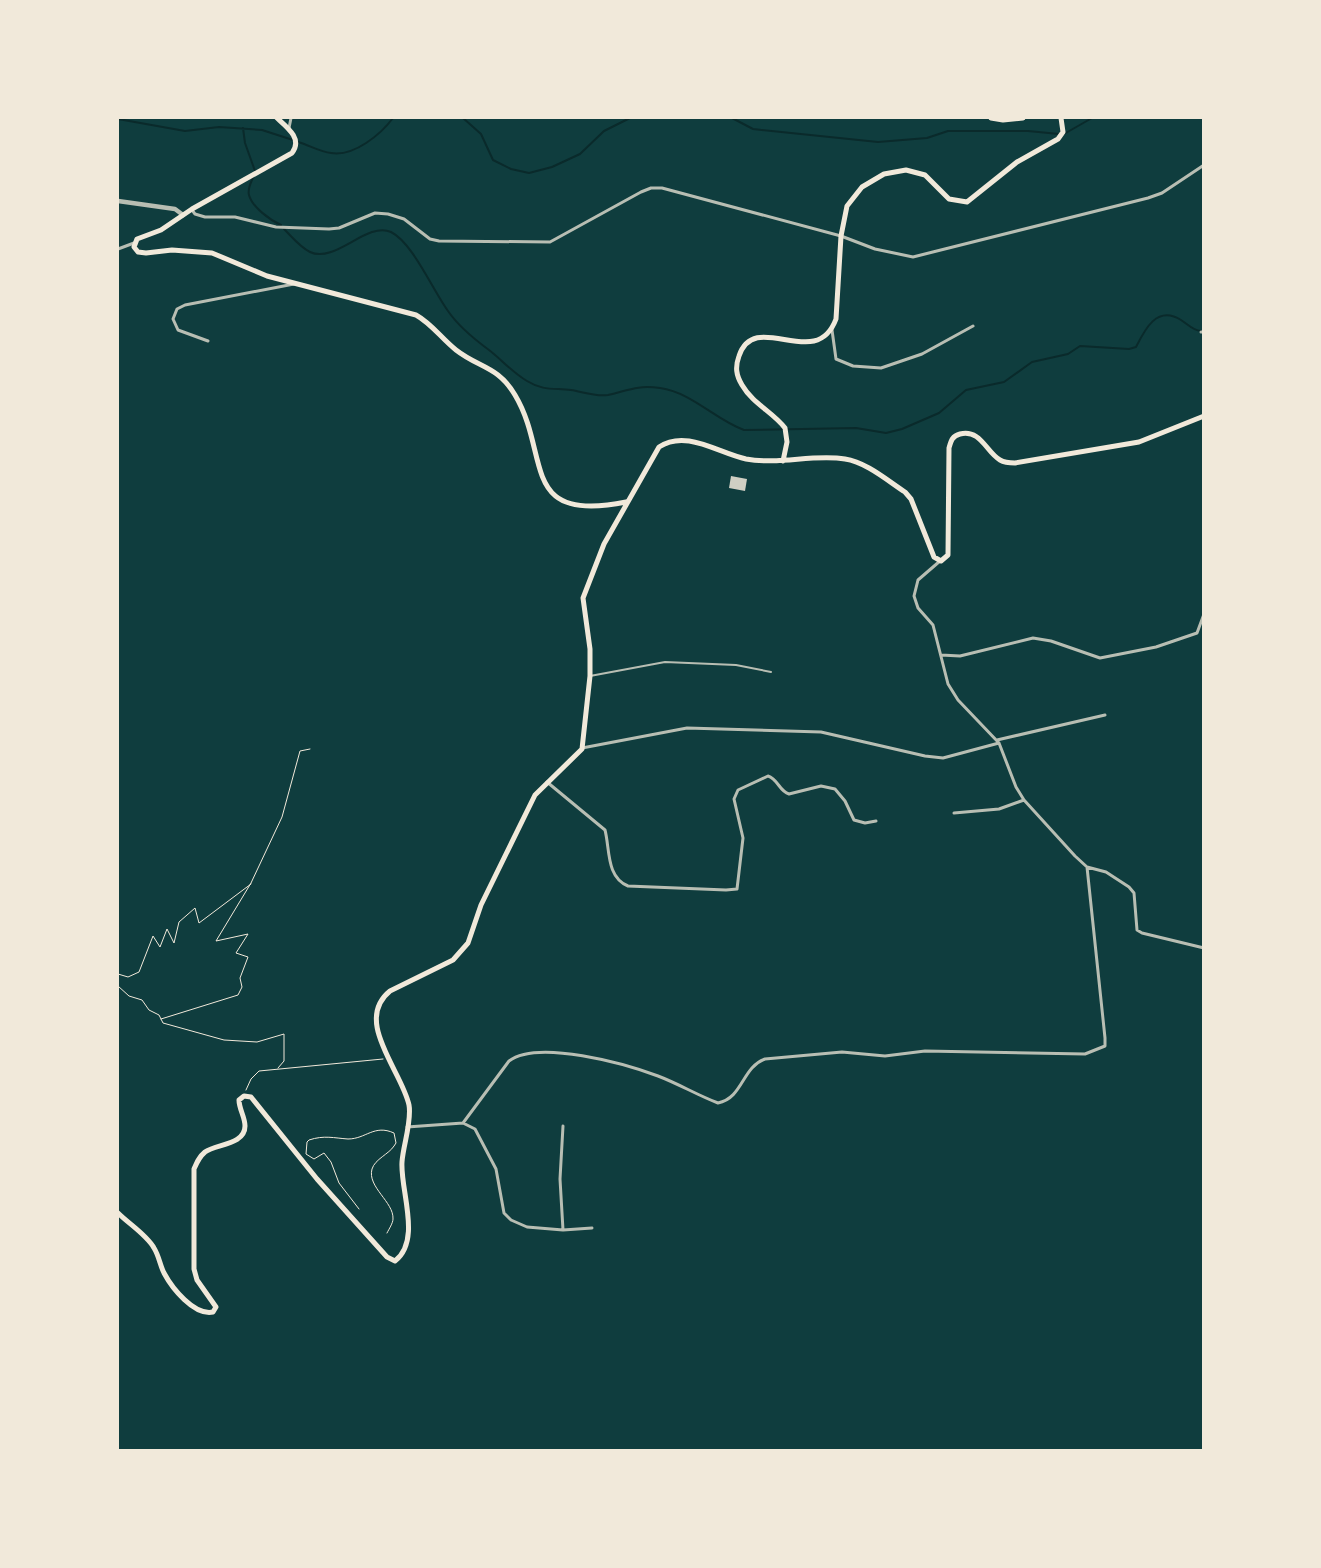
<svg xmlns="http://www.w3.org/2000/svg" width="1321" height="1568" font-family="'Archivo Narrow',sans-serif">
<rect width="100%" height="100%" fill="#0f3d3e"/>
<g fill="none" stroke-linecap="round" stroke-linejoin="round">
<path stroke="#0a2a2b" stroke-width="2" d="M463 118 481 134 493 160 511 169 529 173 552 167 580 154 604 131 630 118
M732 118 753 129 878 142 927 138 948 131H1028L1059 134
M118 119 185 131 219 127 262 130 293 140
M243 128 245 143 255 171
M1064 134 1092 118
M298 142C309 145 320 152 331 153 354 157 381 134 393 118
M254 175C252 181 247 188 249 195 252 207 270 220 281 225
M284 229C292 237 300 247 310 252 335 264 367 221 391 232 413 243 433 291 448 311 459 327 474 339 489 350 502 360 513 373 527 381 543 391 554 388 571 390 583 392 596 397 608 395 629 390 637 385 660 388 693 393 714 419 744 430L856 428 886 433 902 429 939 413 966 390 1004 382 1032 362 1068 354 1080 346 1129 349 1136 347C1145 329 1157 305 1181 320 1189 325 1192 330 1201 331"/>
</g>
<path fill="#cfcfc3" d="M731 476 747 479 745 491 729 488Z"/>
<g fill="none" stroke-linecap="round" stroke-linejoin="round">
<path stroke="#f1e9da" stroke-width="1" d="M118 974 128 977 139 972 153 936 160 947 167 929 174 943 179 922 195 908 199 923 251 884
M118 986 129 996 142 1000 149 1010 159 1015 163 1023 224 1040 257 1042 284 1034V1061L278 1068
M161 1019 238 995 242 987 240 978 248 957 236 953 248 934 216 941 251 883 282 817 300 751 310 749
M246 1090 251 1079 259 1071 383 1059
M359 1209 339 1183 331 1162 324 1153 314 1159 306 1154 307 1142 309 1140C324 1135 334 1138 348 1139 366 1139 374 1124 394 1133L396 1143 394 1146C389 1154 375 1159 372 1169 367 1187 394 1202 393 1219 393 1223 389 1229 387 1233"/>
<path stroke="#b8beb3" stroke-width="2" d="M590 676 665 662 736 665 771 672"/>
<path stroke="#b8beb3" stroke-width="3" d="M289 128 291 118
M192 210 195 214 205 217H235L276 227 329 229 339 228 375 213 388 214 404 219 430 239 439 241 550 242 641 192 651 188H662L841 236 875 249 913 257 1148 198 1162 193 1204 165
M118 249 134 243
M832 330 836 359 853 366 881 368 922 354 973 326
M1201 332H1204
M208 341 178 330 173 319 177 309 185 305 294 284
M940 561 918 580 914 596 918 608 933 625 948 684 958 700 999 743 1016 787 1024 800 1075 856 1087 867 1106 872 1129 887 1134 893 1137 930 1142 933 1204 948
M941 655 960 656 1033 638 1051 641 1100 658 1156 647 1197 633 1204 614
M997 740 1105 715
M582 748 687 728 821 732 925 756 943 758 999 743
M547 782 605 830C610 849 606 877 628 886L726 890 737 889 743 838 734 799 738 790 768 776C778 779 779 791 789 794L821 786 835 789 845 801 854 820 865 823 876 821
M954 813 999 809 1024 800
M463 1123 509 1061C538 1039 626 1064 658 1076 679 1084 697 1095 718 1103 743 1098 742 1067 765 1059L842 1052 885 1056 925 1051 1085 1054 1105 1046V1038L1087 867
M563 1126 560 1179 563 1230
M407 1127 463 1123 475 1129 496 1169 504 1213 511 1220 527 1227 563 1230 592 1228"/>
<path stroke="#b8beb3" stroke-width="4.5" d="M118 201 175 209 183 215"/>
<path stroke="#f1e9da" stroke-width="5" d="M277 118C287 127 303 139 292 153L192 209 161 230 137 239 134 247 138 252 146 253 172 250 212 253 267 276 416 315C432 324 441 338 456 350 479 368 498 366 515 395 551 455 518 524 626 502
M991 118 1003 120 1023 118
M783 461 787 442 785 428C773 412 753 404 742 385 736 375 735 367 739 356 755 308 816 373 836 319L841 236 847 206 862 187 884 174 906 170 925 175 949 199 967 202 1017 162 1058 139 1063 132 1061 118
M118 1213C129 1224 147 1235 154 1248 159 1256 160 1265 164 1273 172 1288 194 1316 213 1312L216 1307 197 1280 194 1269V1169C197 1162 199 1157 205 1152 216 1144 245 1145 245 1126 245 1117 239 1109 239 1100L244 1096 251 1097 317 1179 387 1257 395 1261C422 1240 400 1190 402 1162 403 1146 412 1121 409 1105 402 1071 353 1021 390 991L453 960 468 943 481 905 535 795 582 749 590 676V649L583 598 604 544 659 447C686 429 718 453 746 459 779 465 813 454 845 459 866 462 888 481 905 492L911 499 934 557 941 561 948 555 949 448C951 441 952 436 960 434 981 429 986 452 1000 460 1005 463 1010 463 1015 463L1139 442 1204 416"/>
</g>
<rect width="1321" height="1568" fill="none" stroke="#f1e9da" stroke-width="238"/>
</svg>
